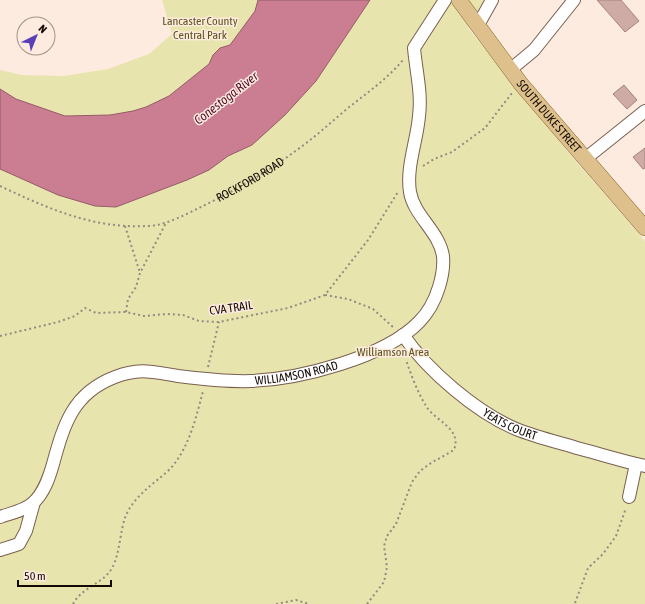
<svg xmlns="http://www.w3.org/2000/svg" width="645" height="604" font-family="'Asap Condensed',sans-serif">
<rect width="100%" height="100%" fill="#feebe0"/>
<path fill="#e8e4ae" d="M162 0H258L255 11 230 45 220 48 213 55 209 64 169 96 146 107 133 111 110 115 65 116 16 99 0 89V70L22 75 64 76 108 69 149 54 172 34Z
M370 0H484L468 28 569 153 645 241V604H0V169L58 195 117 207 187 180 209 170 228 156 252 145 316 81Z"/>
<path fill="#cb7e92" stroke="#945b67" d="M258 0H370L316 81 285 115 252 145 228 156 209 170 187 180 116 207 95 206 58 195 0 169V89L16 99 65 116 110 115 133 111 146 107 169 96 209 64 213 55 220 48 230 45 255 11Z"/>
<path fill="#cfaba5" stroke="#a5837d" d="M597 0H621L639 21 625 32Z
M624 85 637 100 627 109 613 94Z
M645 148V168L643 169 633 157Z"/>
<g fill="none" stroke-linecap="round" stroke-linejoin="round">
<defs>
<g id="minor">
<path d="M478 25 492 0"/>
<path d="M511 69 534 50 574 0"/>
<path d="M585 159 645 111"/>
<path id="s2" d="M403 335C428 371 476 412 516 429 536 437 557 442 577 448 600 454 622 461 645 466"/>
<path d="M629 497 636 464"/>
<path id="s3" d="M0 517C11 513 24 511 33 503 44 493 49 478 53 464 64 424 73 393 115 377 140 367 153 372 178 376 202 379 227 382 251 381 299 379 384 358 419 322 429 312 435 300 439 287 442 277 444 266 443 256 439 231 414 216 410 192 406 167 417 141 419 116 422 93 416 71 414 48L445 0"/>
<path d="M0 550 19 544 26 531 34 502"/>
</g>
<g id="major">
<path id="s4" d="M459 0 521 84 645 228"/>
</g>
</defs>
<use href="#minor" stroke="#795f4e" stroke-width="14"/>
<use href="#major" stroke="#88652a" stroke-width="16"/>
<g stroke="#988981" stroke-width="2" stroke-dasharray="2 3" stroke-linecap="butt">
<path d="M423 166 434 159 452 152 485 128 512 93"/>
<path id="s1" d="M0 186C47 208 93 229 147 226 165 226 184 215 201 207 233 191 265 174 294 152 313 139 330 123 348 108 367 93 387 79 403 60"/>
<path d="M125 226 140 273"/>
<path d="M325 295 348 299 373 309 394 328"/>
<path d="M126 312 128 299 136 287 140 273 166 223"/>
<path d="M0 336 58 322 75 316 85 308 96 313 126 312 144 316 167 314 183 315 199 321 219 322 288 308 325 295 368 240 398 192"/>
<path d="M208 367 219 322"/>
<path d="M575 603 588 568 603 554 616 536 626 508"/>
<path d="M73 604C82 587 103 584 112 568 120 554 120 530 126 515 136 494 154 484 170 469 189 448 196 418 203 391"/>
<path d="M276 604 296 600 309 604"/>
<path d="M367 604 384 582 387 567 384 546 387 536 396 524 412 482 420 471 431 463 454 450C462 428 436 422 426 406 418 393 411 375 406 360"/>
</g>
<use href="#minor" stroke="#fff" stroke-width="12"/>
<use href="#major" stroke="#ddc08c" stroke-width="15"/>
</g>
<g text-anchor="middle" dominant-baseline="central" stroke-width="3" stroke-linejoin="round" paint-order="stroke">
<g font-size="12" fill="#5a541c" stroke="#feebe0">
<text x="200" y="21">Lancaster County<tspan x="200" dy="14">Central Park</tspan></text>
<text x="393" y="352">Williamson Area</text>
</g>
<g font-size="12" fill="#130904" stroke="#feebe0">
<text stroke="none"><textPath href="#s4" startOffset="147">SOUTH DUKE STREET</textPath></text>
<text stroke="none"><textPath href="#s1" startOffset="268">ROCKFORD ROAD</textPath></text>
<text transform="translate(231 308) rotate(-8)">CVA TRAIL</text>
<text stroke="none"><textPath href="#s3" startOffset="376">WILLIAMSON ROAD</textPath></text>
<text stroke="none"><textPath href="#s2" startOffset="141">YEATS COURT</textPath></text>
</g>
<g font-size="13" font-style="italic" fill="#55102a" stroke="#feebe0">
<text transform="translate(226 98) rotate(-38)">Conestoga River</text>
</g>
</g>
<g transform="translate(36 36) rotate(43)"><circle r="19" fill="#feebe0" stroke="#a09188"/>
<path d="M0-3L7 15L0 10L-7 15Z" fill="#5a3eb6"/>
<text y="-6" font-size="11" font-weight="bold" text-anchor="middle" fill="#130904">N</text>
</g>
<path d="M18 580v6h93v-6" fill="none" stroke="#130904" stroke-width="2"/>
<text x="24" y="580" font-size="12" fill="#130904" stroke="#feebe0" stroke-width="3" paint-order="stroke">50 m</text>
</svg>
